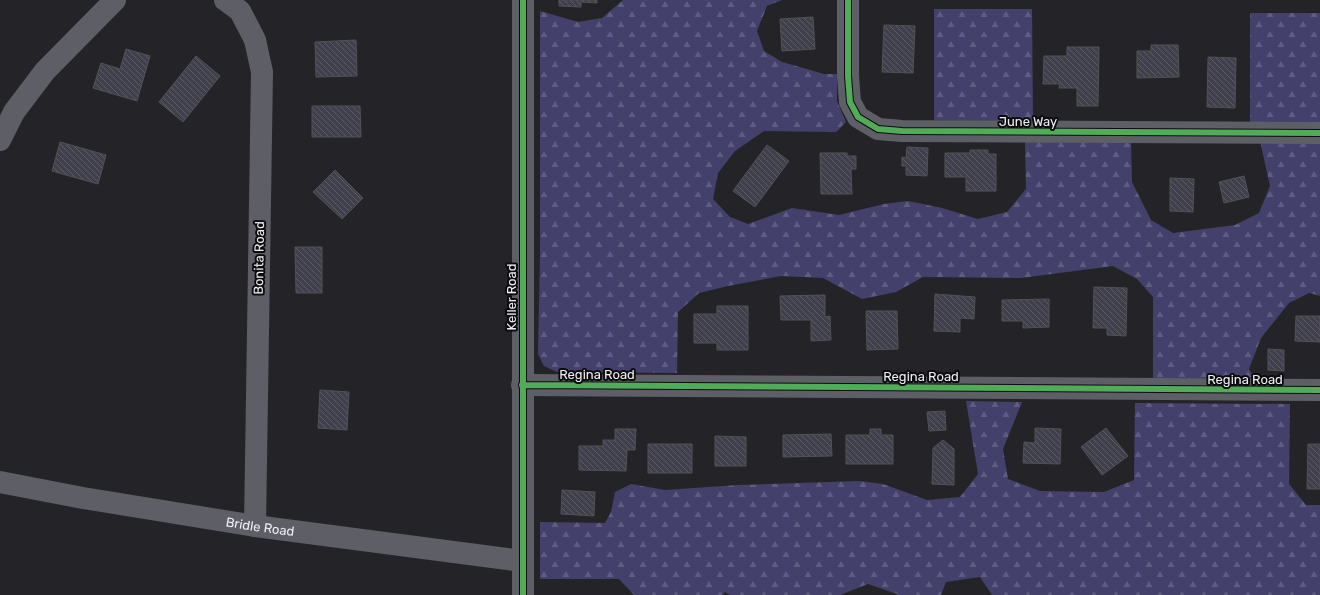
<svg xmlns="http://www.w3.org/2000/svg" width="1320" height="595" font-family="Rubik,sans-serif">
<defs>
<pattern id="forest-firs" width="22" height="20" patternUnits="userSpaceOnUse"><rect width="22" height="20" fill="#43406b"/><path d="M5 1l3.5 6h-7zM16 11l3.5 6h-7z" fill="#5e5c81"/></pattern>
<pattern id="building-back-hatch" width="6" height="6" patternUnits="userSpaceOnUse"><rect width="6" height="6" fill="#403f4c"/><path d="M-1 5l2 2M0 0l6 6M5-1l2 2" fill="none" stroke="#5c5b66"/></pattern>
</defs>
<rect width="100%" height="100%" fill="#242428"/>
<path fill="url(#forest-firs)" d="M623 0H782L767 6 757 31 764 51 782 62 824 74H837V101L846 122 836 132 764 131 735 151 718 173 713 199 730 217 748 224 792 208 839 215 884 204 908 201 942 208 978 219 1007 212 1026 189 1025 142 1131 141 1132 182 1151 220 1173 233 1235 225 1259 213 1270 186 1260 141H1320V296L1309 293 1289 303 1261 338 1249 369 1255 379 1153 378V297L1137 279 1113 266 1021 278 923 277 896 292 862 299 823 278 781 276 728 286 699 293 678 312 677 373 557 372 544 366 538 354 540 254V11L578 22 602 18Z
M934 9H1032L1033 121 934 120Z
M1250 13H1320V125L1250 124Z
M966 401 1022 402 1003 449 1008 479 1040 491 1104 492 1134 480 1135 403 1290 404 1289 484 1306 505H1320V595H992L980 577 946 582 941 595H898L897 594 868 584 840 595H730L725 592 722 595H634L619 579H540V522L605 523 611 512 615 492 631 484 665 490 738 485 859 481 883 484 927 500 960 497 978 474Z"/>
<path fill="url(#building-back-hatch)" stroke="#525255" d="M559 0H597V3L581 2V7L559 6Z
M813 17 815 49 782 51 780 19Z
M884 25 915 26 913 73 882 72Z
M356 40 357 76 316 77 315 42Z
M1151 45H1178L1179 77 1137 78V51H1151Z
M1067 47H1099L1098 106H1077V88H1059L1060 84H1043L1044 56H1067Z
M126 49 150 56 137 101 93 88 101 63 120 69Z
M196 56 220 76 183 122 159 102Z
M1208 57 1236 58 1235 108 1207 107Z
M312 106H360L361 137H312Z
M60 142 106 155 98 184 52 171Z
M767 145 789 161 755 207 733 191Z
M907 147 928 148 927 176 906 175V166H902V157L906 158Z
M970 150H988V154H996V191H966V177H945V153H970Z
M820 153H847V156H856V169H851L852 194H821Z
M335 170 363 198 342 219 313 192Z
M1244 176 1249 197 1224 203 1219 182Z
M1170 178 1194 179 1193 212 1170 211Z
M295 247H322V293H296Z
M1094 287 1127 288 1126 336 1107 335V328H1093Z
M935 294 975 297 974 319 960 318V332L934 331Z
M825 295V317L830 316 831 340 811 341V320H781L780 296Z
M1049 299V327L1023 328V321H1002V300Z
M717 306H748V350H717V343H694V314H717Z
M866 311H897L898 349 867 350Z
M1296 316H1320V342L1295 341Z
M1268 349 1284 350V371L1268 370Z
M320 390 349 392 347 430 318 428Z
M945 411 946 430 929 431 927 412Z
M1035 428 1061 429 1060 464 1023 463 1024 442 1035 443Z
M1106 428 1128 456 1102 475 1081 447Z
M615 429H636L635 450H627L626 471 579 470V446H603V440H615Z
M870 429H881V435H893V464H846V435H870Z
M831 434 832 456 783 457V435Z
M715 436 746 437V466H715Z
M943 440 954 449V485L932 484 933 448Z
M648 444H692V473H648Z
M1308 444H1320V489H1307Z
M562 490 595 492 594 516 561 514Z"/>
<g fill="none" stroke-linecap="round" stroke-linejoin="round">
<g stroke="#5e5e67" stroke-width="22">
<path d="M225 0 240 11 255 40 262 72 255 526"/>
<path d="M848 0V76L850 102 858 117 878 129 902 131 1320 133"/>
<path d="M0 140 14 112 45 71 115 0"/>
<path d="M522 385 1320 390"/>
<path id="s1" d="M0 482 83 498 255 526 523 561"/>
<path d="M523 595V0"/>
</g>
<defs>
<path id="cycleway" d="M848 0V76L850 102 858 117 878 129 902 131 1320 133
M522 385 1320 390
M523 595V0"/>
</defs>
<use href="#cycleway" stroke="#0c0c0f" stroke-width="8"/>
<use href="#cycleway" stroke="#51ab58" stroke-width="6"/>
</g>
<g text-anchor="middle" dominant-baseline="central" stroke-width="4" stroke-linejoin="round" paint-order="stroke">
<g font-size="13" fill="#eeeef3" stroke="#0c0c0f">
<text x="1028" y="121">June Way</text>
<text transform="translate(259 258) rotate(-89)">Bonita Road</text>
<text transform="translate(511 297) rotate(-90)">Keller Road</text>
<text x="597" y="374">Regina Road</text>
<text x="921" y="376">Regina Road</text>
<text x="1245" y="379">Regina Road</text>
<text stroke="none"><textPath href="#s1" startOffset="264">Bridle Road</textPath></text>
</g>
</g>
</svg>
